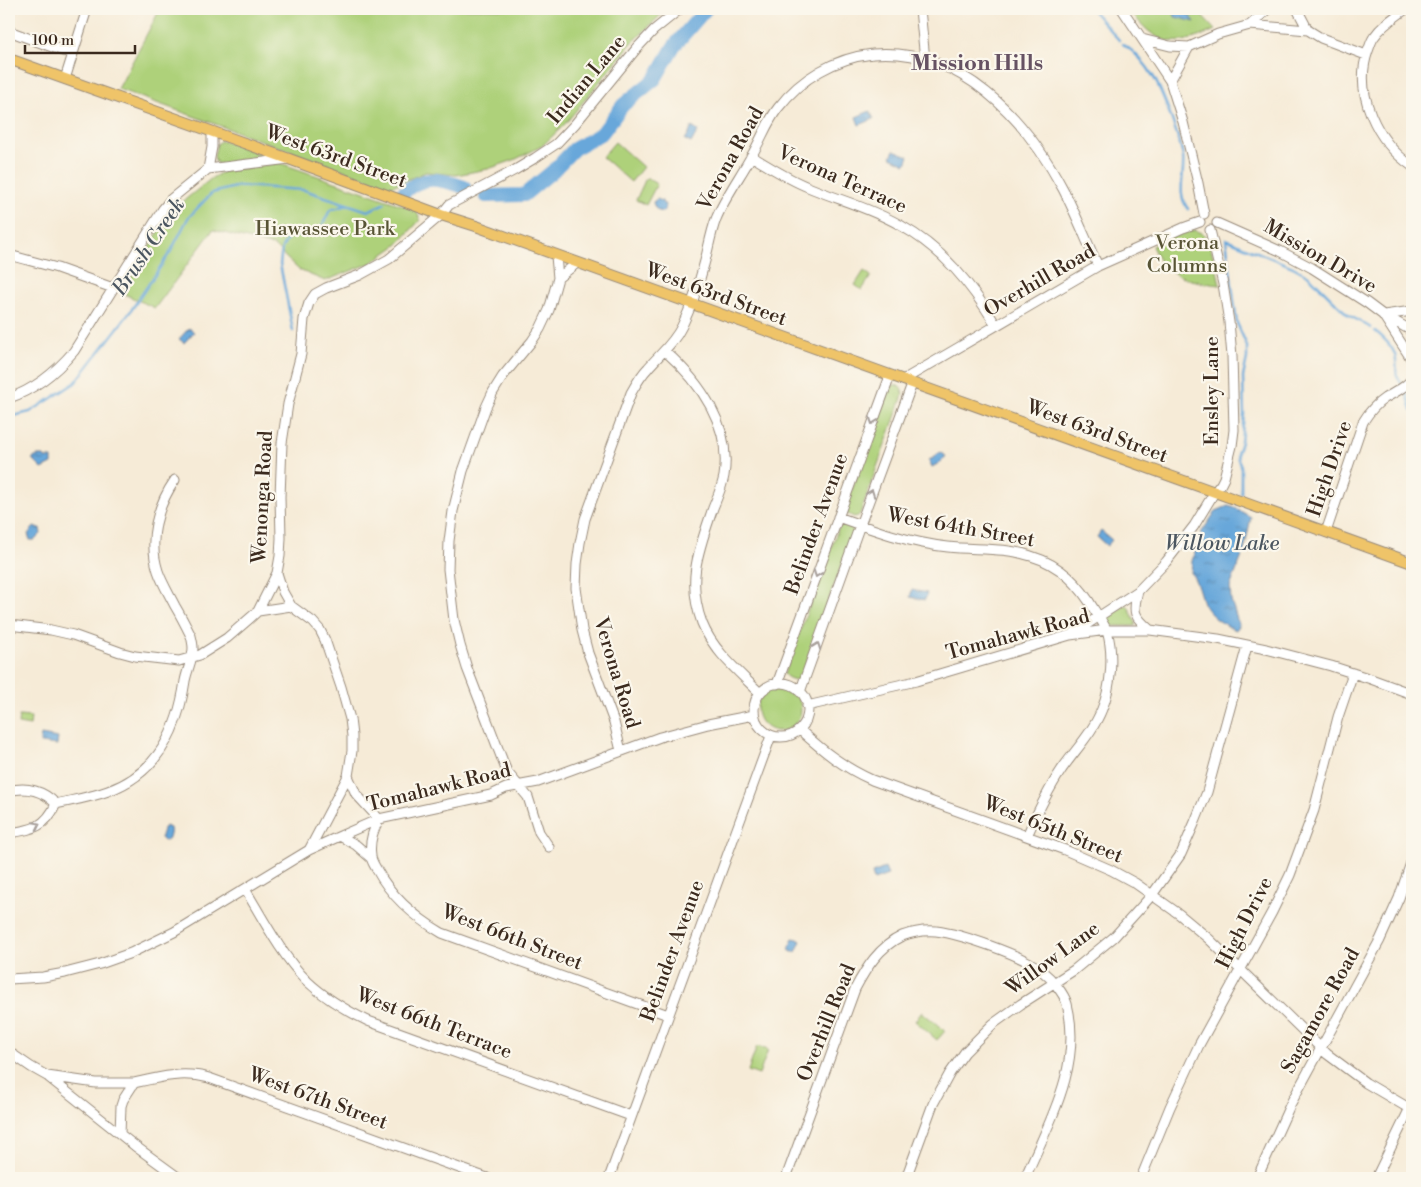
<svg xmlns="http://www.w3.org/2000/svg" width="1421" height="1187" font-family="'Libre Bodoni',serif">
<defs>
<pattern id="water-ripples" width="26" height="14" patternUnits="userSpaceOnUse" patternTransform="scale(1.25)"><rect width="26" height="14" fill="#68a7da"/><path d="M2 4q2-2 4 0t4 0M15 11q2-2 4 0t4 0" fill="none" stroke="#5788b0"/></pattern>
</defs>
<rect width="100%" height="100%" fill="#fbf7ec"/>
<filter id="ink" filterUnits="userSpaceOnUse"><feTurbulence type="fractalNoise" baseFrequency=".02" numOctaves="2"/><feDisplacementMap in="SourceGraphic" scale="10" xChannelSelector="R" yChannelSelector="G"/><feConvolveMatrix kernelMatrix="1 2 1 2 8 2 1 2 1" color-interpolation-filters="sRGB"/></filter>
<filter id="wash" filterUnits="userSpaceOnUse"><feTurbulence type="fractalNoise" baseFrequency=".0096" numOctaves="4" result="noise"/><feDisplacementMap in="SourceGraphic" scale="20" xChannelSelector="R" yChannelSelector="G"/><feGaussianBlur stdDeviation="1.12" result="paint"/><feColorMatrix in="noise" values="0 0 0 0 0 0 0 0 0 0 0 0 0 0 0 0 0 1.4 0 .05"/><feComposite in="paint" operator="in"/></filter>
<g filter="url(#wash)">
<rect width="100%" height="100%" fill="#f6ebd7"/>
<path fill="#aed17a" stroke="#747e4c" d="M160 9H667L630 45 565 124 542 146 514 160 488 169 456 175 426 172 390 187 118 89Z
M1129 9H1195L1215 30C1174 49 1156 46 1129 9Z
M220 141H225L263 155 264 159 240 160 221 164 217 163 215 161 214 155 217 144Z
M615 142 643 167 631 182 602 157Z
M280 163 416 210 420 220 397 245 371 263 325 281 299 270 274 246 213 230 155 308 122 293 171 211 212 178 226 170Z
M646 178 657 184 646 205 636 200Z
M1194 230C1197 231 1202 233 1204 235 1211 242 1218 274 1220 285 1200 283 1172 278 1159 260 1157 256 1154 251 1152 246L1178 233Z
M864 271 871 276 862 290 855 285Z
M892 385C899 384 902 388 903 395L860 514 858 516 854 517 844 512 889 387Z
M840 524 850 526 853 529V533L801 676 798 680C793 680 787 678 784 674Z
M1125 605 1128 606 1136 623 1135 626H1110L1108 623 1109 617Z
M757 709a22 22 0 1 1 44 0a22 22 0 1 1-44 0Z
M19 716 31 717 30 726 18 724Z
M922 1012 945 1031 937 1040 915 1021Z
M757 1046 768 1050 759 1075 748 1071Z"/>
<path fill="url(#water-ripples)" stroke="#52687c" d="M1173 9C1180 9 1192 16 1195 22L1175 17Z
M870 111 874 119 859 125 856 117Z
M692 127 698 131 691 143 685 140Z
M894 150 909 156 906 164 891 157Z
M657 199 662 201 663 204H665V209L663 212C657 212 654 207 653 202Z
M189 328 194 332 184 343 179 339Z
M939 452 946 456 941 462 932 467 929 460 935 457Z
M37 456H44L45 458H52V464L42 469 32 459Z
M1228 506 1235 508 1251 517 1244 551 1230 587 1231 600 1239 626 1236 630C1224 625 1209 616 1203 603 1199 592 1198 583 1191 573L1192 561 1201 533 1216 511Z
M34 527 40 528 41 534 35 540H30L28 534Z
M1101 531 1112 540 1107 546 1097 537Z
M912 590 927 593 925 600 910 597Z
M41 735 58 738 57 745 40 743Z
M166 826 170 828C171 833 170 840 164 841L161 838C160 835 163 832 163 828Z
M885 868 888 875 874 880 872 873Z
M793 938 798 939 801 941 796 952H792L789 950Z"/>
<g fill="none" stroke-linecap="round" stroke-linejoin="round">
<path stroke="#68a7da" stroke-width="2.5" d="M1091 9 1119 40
M1123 44C1151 63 1161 89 1172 120 1176 132 1181 144 1183 157 1185 175 1176 194 1188 209
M1226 239 1237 323 1247 346V358L1243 377 1244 415 1241 442 1237 454 1238 459 1241 466V493
M1226 239 1293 267 1309 276 1347 314 1371 328
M293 331 280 264 282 248 289 236C299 234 307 236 318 234L330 210 348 205
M1375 331C1384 338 1395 348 1396 360 1397 372 1394 372 1401 383
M1407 394 1412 411
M9 417 30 412 75 383 130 312 171 251 188 218 212 193 239 186 304 190 368 211 385 203"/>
<path stroke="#68a7da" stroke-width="14" d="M403 193C424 174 440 179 464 187
M486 196 524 195 554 170 574 149 602 133 623 105 655 79 674 46 706 9"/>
</g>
</g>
<g filter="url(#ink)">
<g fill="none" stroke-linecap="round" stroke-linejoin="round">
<defs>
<path id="minor" d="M920 9 925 60
M1122 9 1170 81 1183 122 1198 183 1204 214
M1297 9 1308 30
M1406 9C1395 17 1382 25 1374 37 1371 41 1370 46 1368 51 1353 93 1377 142 1412 166
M1250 25 1268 9
M9 31 63 51 73 53
M1142 39 1170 46 1189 47
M65 79 87 9
M1170 81 1189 47 1218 34 1250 25 1308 30 1321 38 1366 55
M751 156C770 167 788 179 808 187 839 200 871 208 900 225 943 249 971 284 996 325
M208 169 212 147V132
M1217 223 1280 251 1312 268 1367 303 1383 315 1412 360
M9 255 57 268 113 288
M558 278 577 263
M1384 315 1412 331
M1384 315 1412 311
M665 351C700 382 732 426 724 476 722 487 717 498 713 508 699 549 686 580 702 623 713 651 739 672 760 693
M903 380 1098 266 1183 228 1200 222
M9 398C36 389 56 372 74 351L163 209 171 199 208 169 289 159
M838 517C874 530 910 543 948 547 975 550 1004 547 1031 556 1061 565 1080 585 1095 611 1099 617 1104 624 1107 631 1114 654 1111 687 1102 709 1093 732 1076 749 1062 769 1048 790 1037 813 1027 836
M1326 532 1363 422C1369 412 1376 404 1385 398 1395 392 1405 388 1412 379
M277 573 283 592 291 606
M1138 591C1132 613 1134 616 1150 630
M258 611 291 606 313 622 320 630 325 640 341 687 350 719 352 736V751L348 776 356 794 379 819C373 830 369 843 371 856 371 861 375 866 377 870 392 898 415 917 442 933L668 1015
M9 625 51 630 73 635 120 652 135 656 179 661 200 655 227 638 249 619 258 611 277 573 280 556 281 538 280 497 282 443 288 404 301 354 304 319 309 303 315 294 326 288 360 275 389 259 441 215 449 205 515 170 535 158 556 144 575 124 637 48 654 30 680 9
M1072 634 1138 591 1166 562 1194 526 1214 493 1221 484 1224 478 1232 446 1234 430 1232 356 1229 322 1223 284 1210 230
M754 710a27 27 0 1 1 54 0a27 27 0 1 1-54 0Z
M777 684 890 376
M800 692 860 525 912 384
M807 706 916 681 1070 635 1107 630H1150L1218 639 1266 649 1331 666 1371 679 1412 694
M800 730C823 751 843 767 872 780L1065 850 1111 870 1135 883 1179 914 1209 939 1327 1054 1366 1083 1412 1110
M621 751 614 722 588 653 582 630 576 588 577 564 580 543 585 519 631 393C636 384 641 375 648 368 660 354 674 343 682 326 691 307 698 287 703 268 708 252 710 235 716 219 725 197 740 177 752 155 761 140 767 122 778 108 801 78 835 58 873 54 960 47 1025 118 1063 189 1076 214 1086 240 1098 266
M9 791C27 786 44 791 56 804
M56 804C73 800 92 797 108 791 158 773 178 730 185 681 187 670 193 659 193 648 193 644 192 640 191 636 186 626 181 616 175 606 169 594 162 583 158 571 148 540 157 506 175 480
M9 833C32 830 46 827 56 804
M340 836 356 845 371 858
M549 847 539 832 528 797 507 772 467 668 460 645 454 620 448 569 449 541 453 511 463 471 486 407 493 392 503 376 532 341 540 329 549 310 558 278 556 256
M309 850 348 776
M245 889C263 919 282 956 307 981 325 998 345 1010 368 1021L631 1116
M9 979 43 977 65 973 100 964 131 953 174 932 309 850 340 836 379 819 491 795 506 788 538 782 660 737 708 724 754 715
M9 1052 31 1067 47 1076 135 1146 179 1178
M47 1076 96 1083H134
M120 1134 121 1106 123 1100 134 1083C160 1077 183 1071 209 1078L487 1178
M609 1178 771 736
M786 1178 855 989C866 968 879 947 902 936 913 932 925 930 936 931 961 934 1023 955 1042 971 1051 978 1064 993 1067 1004 1083 1066 1048 1124 1025 1178
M906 1178 933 1104 950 1073 965 1052 993 1024 1021 1004 1074 970 1114 937 1152 895 1181 854 1195 822 1207 792 1247 646
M1141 1178 1170 1107 1199 1045 1272 912 1290 875 1314 810 1338 717 1353 673
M1257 1178 1291 1103 1380 940 1399 898 1412 860
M1376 1178 1412 1104"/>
<path id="major" d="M9 59 289 159 441 215 476 226 1412 563"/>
</defs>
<use href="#minor" stroke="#988a7a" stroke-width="11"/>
<use href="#major" stroke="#988a7a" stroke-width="12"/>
<use href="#minor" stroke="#fff" stroke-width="9"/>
<use href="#major" stroke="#efc469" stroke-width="10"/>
</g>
<defs><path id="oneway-chevron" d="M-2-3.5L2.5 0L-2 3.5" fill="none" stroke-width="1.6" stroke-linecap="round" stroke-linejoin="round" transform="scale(1.25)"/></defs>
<g stroke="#a79f9a">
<use href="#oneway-chevron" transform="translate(873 421) rotate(110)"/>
<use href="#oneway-chevron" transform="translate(871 493) rotate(-70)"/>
<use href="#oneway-chevron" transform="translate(817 574) rotate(110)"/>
<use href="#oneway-chevron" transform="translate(817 646) rotate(-70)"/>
<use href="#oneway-chevron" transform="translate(37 825) rotate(-26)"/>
</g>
</g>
<g text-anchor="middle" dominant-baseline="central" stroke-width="4.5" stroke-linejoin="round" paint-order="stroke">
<g font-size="20" fill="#3b2a1e" stroke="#fbf7ec">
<text transform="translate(587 80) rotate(-50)">Indian Lane</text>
<text transform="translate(336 157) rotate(20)">West 63rd Street</text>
<text transform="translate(731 159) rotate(-61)">Verona Road</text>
<text transform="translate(842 180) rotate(24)">Verona Terrace</text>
<text transform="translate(1320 257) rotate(30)">Mission Drive</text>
<text transform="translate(1040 281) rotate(-30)">Overhill Road</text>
<text transform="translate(716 295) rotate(20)">West 63rd Street</text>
<text transform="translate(1212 391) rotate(-90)">Ensley Lane</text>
<text transform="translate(1097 432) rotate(20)">West 63rd Street</text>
<text transform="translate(1330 469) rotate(-71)">High Drive</text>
<text transform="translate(263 497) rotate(-87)">Wenonga Road</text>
<text transform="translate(817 524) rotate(-70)">Belinder Avenue</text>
<text transform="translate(961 528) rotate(10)">West 64th Street</text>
<text transform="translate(1018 635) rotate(-15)">Tomahawk Road</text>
<text transform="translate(616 673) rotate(73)">Verona Road</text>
<text transform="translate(439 788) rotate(-14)">Tomahawk Road</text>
<text transform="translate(1053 830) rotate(22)">West 65th Street</text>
<text transform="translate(1245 923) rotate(-63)">High Drive</text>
<text transform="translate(512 938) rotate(21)">West 66th Street</text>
<text transform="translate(673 951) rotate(-70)">Belinder Avenue</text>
<text transform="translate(1053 959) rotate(-36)">Willow Lane</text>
<text transform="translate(1321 1011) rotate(-61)">Sagamore Road</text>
<text transform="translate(827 1023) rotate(-68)">Overhill Road</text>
<text transform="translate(434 1024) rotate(21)">West 66th Terrace</text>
<text transform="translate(318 1099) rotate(20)">West 67th Street</text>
</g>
<g font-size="20" fill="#585435" stroke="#fbf7ec">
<text x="325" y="229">Hiawassee Park</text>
<text x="1187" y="243">Verona<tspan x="1187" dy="23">Columns</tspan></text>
</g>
<g font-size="21" font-style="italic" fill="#4b5660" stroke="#fbf7ec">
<text transform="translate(149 247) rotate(-56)">Brush Creek</text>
<text x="1222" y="544">Willow Lake</text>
</g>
<g font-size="22" font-weight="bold" fill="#665263" stroke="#fbf7ec">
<text x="977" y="63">Mission Hills</text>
</g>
</g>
<rect width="1421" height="1187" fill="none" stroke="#fbf7ec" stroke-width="30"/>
<path d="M25 45v8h110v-8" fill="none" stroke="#3b2a1e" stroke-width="2.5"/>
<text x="32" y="45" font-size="15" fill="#3b2a1e" stroke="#fbf7ec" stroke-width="4" paint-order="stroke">100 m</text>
</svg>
